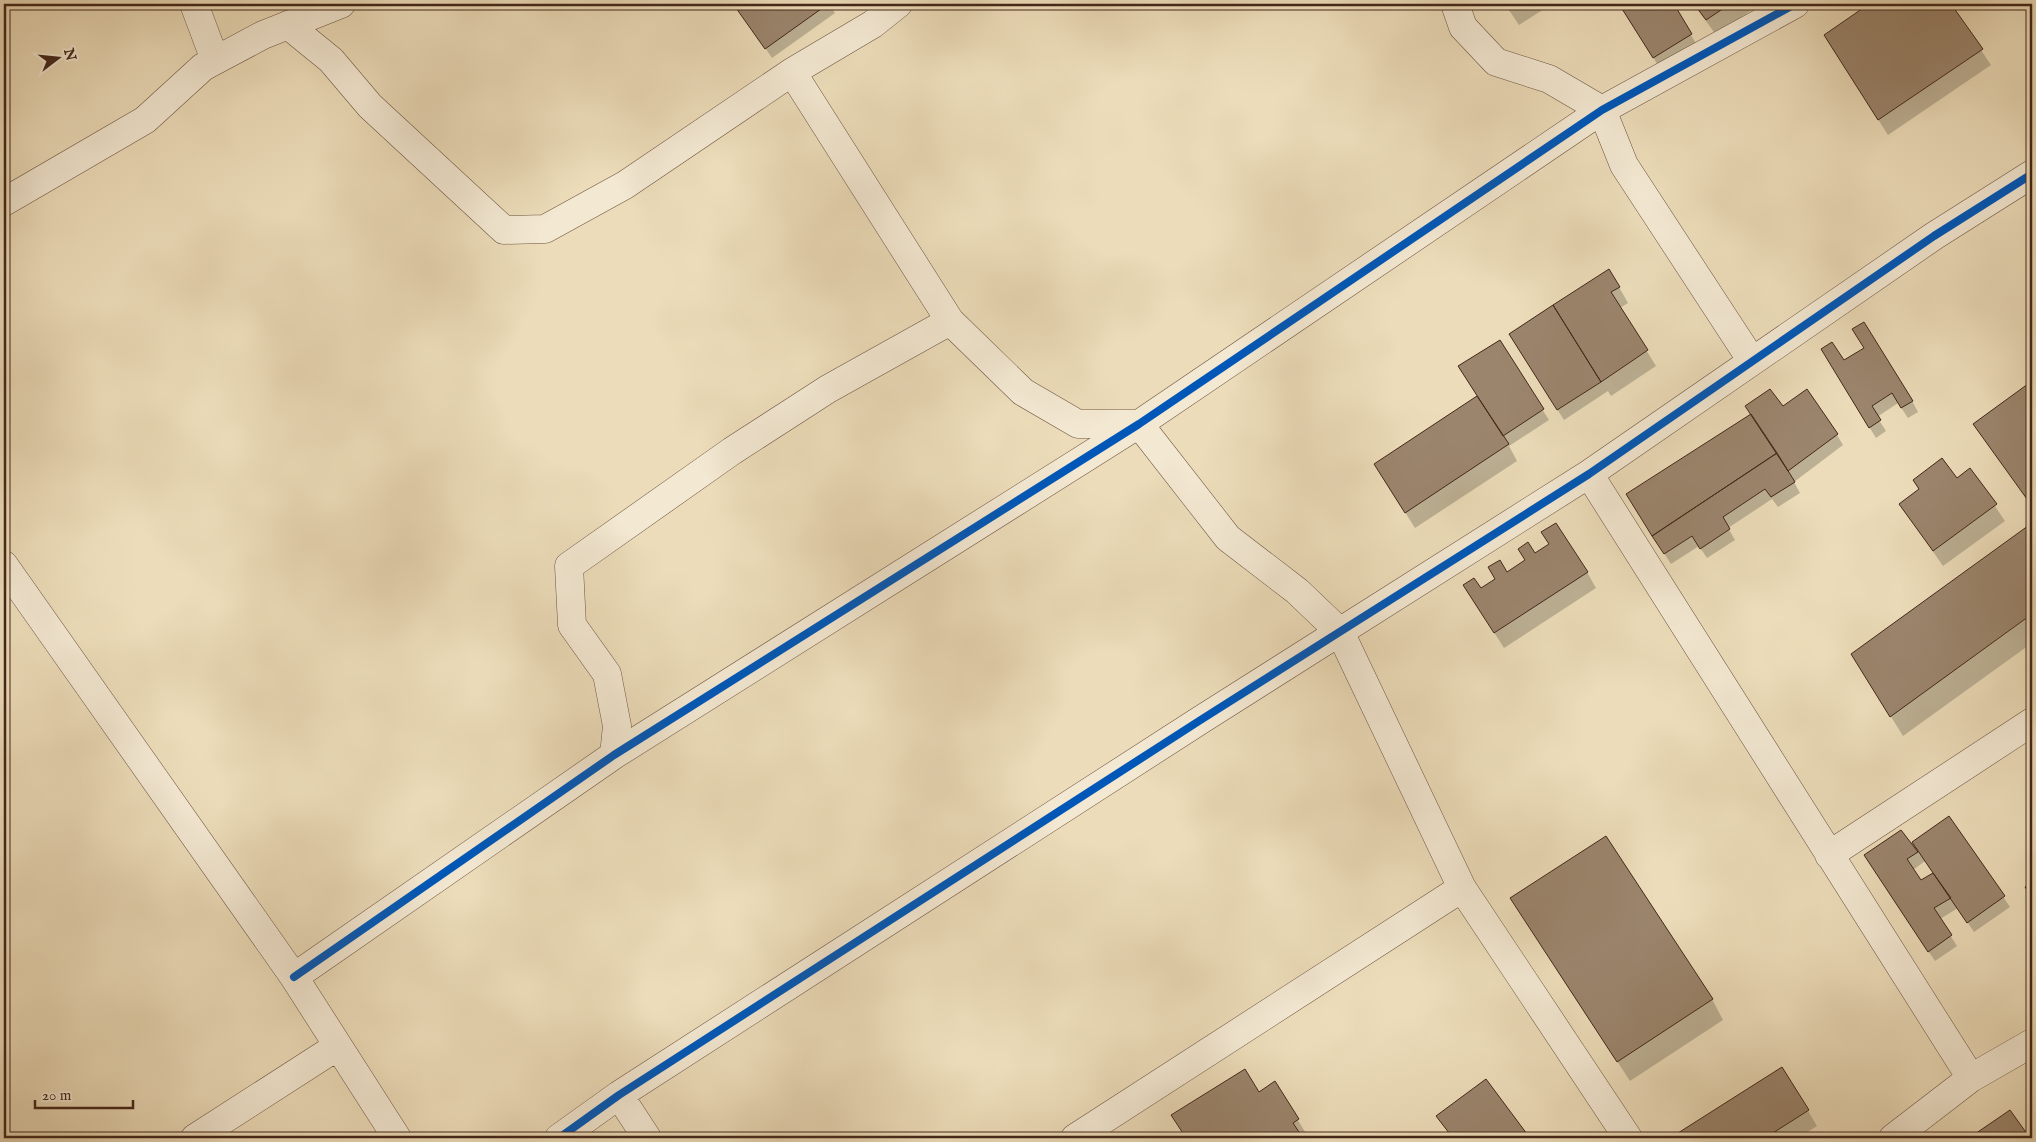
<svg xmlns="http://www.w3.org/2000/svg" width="2036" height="1142" font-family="'IM FELL English',serif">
<rect width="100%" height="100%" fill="#ecdcb9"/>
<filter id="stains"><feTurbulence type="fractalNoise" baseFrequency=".004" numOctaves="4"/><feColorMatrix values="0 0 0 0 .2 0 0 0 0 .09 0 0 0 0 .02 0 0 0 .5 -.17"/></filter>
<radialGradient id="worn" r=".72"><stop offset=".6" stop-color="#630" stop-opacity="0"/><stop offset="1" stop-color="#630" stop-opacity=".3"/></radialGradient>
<path fill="#0003" fill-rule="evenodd" d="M736 4H829L835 13 772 58Z
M1505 4H1552L1519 25Z
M1619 4H1672L1700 50 1663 73Z
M1694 4H1750L1753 9 1716 35Z
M1871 4H1950L1991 65 1888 135 1825 36Z
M1619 287 1628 303 1620 308 1656 366 1611 396 1608 391 1564 420 1516 344Z
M1499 341 1549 420 1509 446 1517 461 1415 528 1375 465 1478 397Z
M1828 360 1843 362 1912 401 1918 412 1908 418 1898 403 1877 417 1886 431 1876 438Z
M2032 382V507L1975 424Z
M1782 408 1837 435 1843 445 1794 482 1800 493 1778 507 1772 499 1728 528 1735 540 1707 558 1699 546 1671 564 1662 550Z
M1970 469 2005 521 1943 566 1900 504 1920 490 1914 481 1956 480Z
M2032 525V643L1903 736 1852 654Z
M1535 555 1587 572 1596 588 1504 648 1474 601 1481 590Z
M1949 817 2010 907 1974 932 1958 908 1940 919 1957 946 1935 961 1871 866 1911 844ZM1925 861 1933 873 1921 881 1913 870Z
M1524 919 1712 999 1723 1020 1630 1081Z
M1486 1081 1528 1138H1452L1438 1116Z
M1275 1083 1307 1135 1302 1138H1187L1173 1115 1258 1093Z
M1808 1111 1817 1126 1798 1138H1682L1680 1134Z
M2010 1112 2028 1138H1971Z"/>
<path fill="#9b856d" stroke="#43271a" d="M742 4H828L765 49 736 8Z
M1505 4H1519L1509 10Z
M1619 4H1674L1692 34 1653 58Z
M1694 4H1730L1706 20Z
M1869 4H1951L1983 49 1878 120 1824 35Z
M1609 269 1620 287 1611 292 1648 350 1601 382 1553 305Z
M1553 305 1601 382 1557 410 1509 334Z
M1864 322 1913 401 1901 408 1892 393 1872 406 1881 420 1869 428 1821 349 1832 342 1844 360 1864 348 1852 329Z
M1500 340 1544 409 1503 436 1458 366Z
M2032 381V506L1973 424Z
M1770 389 1783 406 1807 389 1838 434 1788 471 1745 406Z
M1477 396 1509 444 1405 513 1374 464Z
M1751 414 1777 453 1652 536 1626 494Z
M1777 453 1795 482 1771 497 1765 489 1723 517 1730 529 1700 549 1692 536 1664 554 1652 536Z
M1942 458 1957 478 1970 468 1997 504 1933 551 1899 504 1919 489 1913 480Z
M1556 523 1588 572 1494 633 1463 585 1474 578 1481 588 1495 579 1488 567 1500 560 1507 572 1525 560 1518 549 1528 542 1535 553 1549 544 1541 532Z
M2032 523V614L1890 717 1851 654Z
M1949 816 2005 896 1967 923 1912 842Z
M1901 830 1918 852 1907 859 1921 880 1933 873 1951 898 1934 908 1952 935 1928 952 1864 855Z
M1606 836 1713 999 1617 1062 1510 898Z
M2032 882V898L2025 887Z
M1782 1067 1809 1110 1765 1138H1681L1678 1133Z
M1245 1069 1259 1092 1275 1081 1299 1119 1293 1123 1303 1138H1186L1171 1115Z
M1486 1079 1530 1138H1453L1436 1116Z
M2010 1110 2030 1138H1969Z"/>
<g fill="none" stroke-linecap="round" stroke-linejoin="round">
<defs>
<path id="minor" d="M194 4 215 60
M898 4 873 24 792 72 950 321 1023 392 1078 424H1139L1228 538 1297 591 1340 632 1462 888 1628 1138
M1455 4 1463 27 1496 62 1549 79 1602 110 1624 165 1752 361
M288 25 331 60 370 106 504 230 545 229 625 185 792 72
M4 202 145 120 203 67 263 35 341 4
M1589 474 1971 1078
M4 565 294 977 397 1138
M614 755 617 726 607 674 572 625 569 566 732 451 828 389 950 321
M1829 855 2032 722
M294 977 614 755 1139 424 1602 110 1795 4
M619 1095 647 1138
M195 1138 338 1046
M559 1138 619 1095 1199 721 1589 474 1934 236 2032 174
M1075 1138 1462 888
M1893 1138 1971 1078 2032 1043"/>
</defs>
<use href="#minor" stroke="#6d5442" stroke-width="29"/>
<use href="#minor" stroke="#f3e8d2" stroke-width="28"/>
<defs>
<path id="cycleway" d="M294 977 614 755 1139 424 1602 110 1795 4
M559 1138 619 1095 1199 721 1589 474 1934 236 2032 174"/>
</defs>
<use href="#cycleway" stroke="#f3e8d2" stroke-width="11"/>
<use href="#cycleway" stroke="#0057b8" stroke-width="8"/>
</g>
<rect width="2036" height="1142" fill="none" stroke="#ecdcb9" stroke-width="20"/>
<rect x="5" y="5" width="2026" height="1132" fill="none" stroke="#43271a" stroke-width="2.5"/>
<rect x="10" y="10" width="2016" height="1122" fill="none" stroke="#43271a"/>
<g transform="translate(58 58) rotate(74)" stroke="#f3e8d2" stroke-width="4" paint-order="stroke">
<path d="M0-4L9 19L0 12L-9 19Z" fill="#43271a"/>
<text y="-8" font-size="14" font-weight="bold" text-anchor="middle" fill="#43271a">N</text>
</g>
<path d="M35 1100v8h98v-8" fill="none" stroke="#43271a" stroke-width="2.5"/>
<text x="42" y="1100" font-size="15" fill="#43271a" stroke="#f3e8d2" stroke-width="4" paint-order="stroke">20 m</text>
<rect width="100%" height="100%" filter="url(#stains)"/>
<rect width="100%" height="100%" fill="url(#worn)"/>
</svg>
